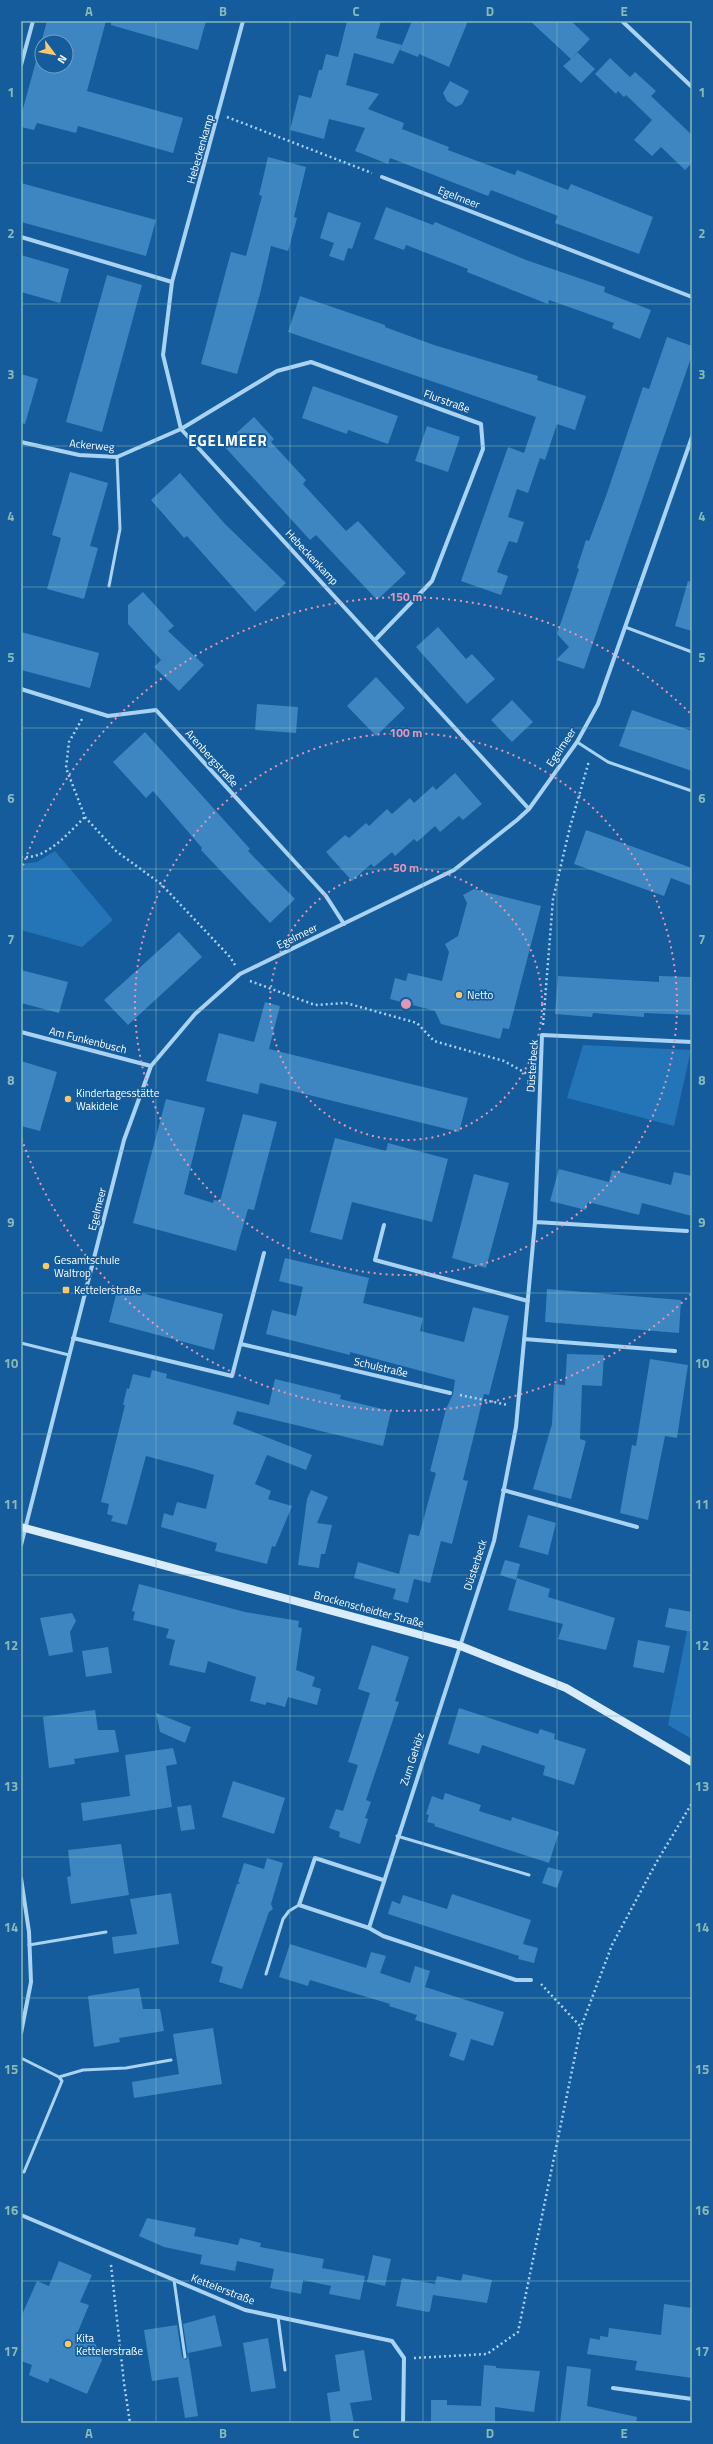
<svg xmlns="http://www.w3.org/2000/svg" width="713" height="2444" font-family="'Titillium Web',sans-serif">
<rect width="100%" height="100%" fill="#145c9b"/>
<path fill="#2375b8" d="M55 851 113 920 82 947 21 930V864L37 862Z
M583 1045 691 1050 674 1126 567 1098Z
M687 1631 692 1632V1739L668 1725Z"/>
<path fill="#3d86c2" fill-rule="evenodd" d="M47 21H106L87 91 183 118 173 153 78 126 76 133 37 123 34 130 21 127V116ZM42 42H66V66H42Z
M111 21H206L198 50 111 25Z
M347 21H381L376 38 402 45 393 64 354 53 346 85 379 94 368 109 404 123 402 129 449 147 448 150 515 175 517 170 568 190 571 184 653 217 639 254 555 223 558 216 491 190 488 196 390 158 388 164 355 151 365 128 329 119 324 139 290 130 299 95 311 98 319 70H322L326 54 338 57Z
M412 21H468L449 67 419 54 418 57 400 50Z
M530 21H571L590 39 571 59 577 52 595 69 581 83 563 66 571 59Z
M610 58 630 77 635 72 656 91 651 96 692 135V163L685 170 661 147 652 156 634 140 652 120 626 95 624 97 618 91 616 94 595 74Z
M450 81 469 91 462 104 456 107 447 101 443 93Z
M268 157 306 167 294 217 297 218 288 251 271 246 260 294 237 374 201 364 231 252 246 256 262 196 259 195Z
M21 183 156 220 146 256 21 222Z
M386 207 433 225 435 222 526 260 605 287 604 292 651 310 640 339 612 328 614 323 549 300 548 304 507 288 467 272 468 269 406 245 404 250 374 239Z
M328 212 361 223 352 249 348 248 344 261 329 256 334 243 320 238Z
M21 255 69 269 60 303 21 292Z
M107 275 142 285 102 432 66 422Z
M300 296 385 325V327L434 345 538 376 537 380 586 396 575 430 557 424 545 460 540 458 528 493 517 489 508 517 524 522 517 543 509 541 497 572 508 576 501 595 461 581 508 447 524 453 536 417 288 332Z
M667 337 692 346V355L584 669 556 660 569 647 557 634 579 569 577 568 586 540 589 541 606 496 643 387 649 389Z
M21 374 38 379 25 424 21 423Z
M313 386 398 416 388 444 348 430 347 434 302 418Z
M254 417 274 439 271 442 306 480 303 484 346 531 358 521 406 573 377 600 316 535 310 540 223 445Z
M427 426 460 437 448 472 415 461Z
M70 472 108 483 90 546 98 548 84 599 47 589 61 538 52 535Z
M180 473 225 524 286 583 255 612 187 536 184 538 151 500Z
M688 581 692 582V631L675 626Z
M143 592 174 626 168 631 204 665 179 691 154 667 161 660 128 624V605Z
M438 627 466 659 472 654 495 679 467 704 416 647Z
M21 632 99 653 90 688 21 670Z
M376 677 405 708 376 736 347 706Z
M512 700 533 722 512 742 491 720Z
M257 704 298 707 296 733 255 730Z
M632 710 692 731V771L619 746Z
M145 732 250 849 248 851 295 899 270 923 201 850 202 848 153 791 146 798 113 762Z
M455 773 482 804 463 820 459 816 440 832 435 826 417 842 414 839 395 856 392 852 374 867 371 864 352 881 326 852 345 835 349 838 366 823 369 826 387 809 392 814 410 798 414 803 433 786 436 790Z
M586 830 692 868V886L671 878 664 896 574 864Z
M474 889 541 906 509 1029 503 1028 500 1039 441 1024 435 1011 390 999 395 978 406 981 408 973 442 981 449 952 445 944 458 936 467 903 463 895Z
M179 932 202 957 128 1025 104 1000Z
M21 970 68 982 59 1013 21 1003Z
M558 976 659 982V976L692 977V1015L644 1013V1017L593 1013 592 1017 555 1014Z
M265 1002 280 1006 269 1049 468 1098 459 1132 260 1083 258 1094 206 1081 219 1033 254 1042Z
M21 1061 57 1072 40 1131 21 1126Z
M166 1099 205 1108 184 1194 213 1203 214 1200 220 1201 243 1114 277 1122 254 1210 248 1209 236 1251 133 1223Z
M335 1138 386 1151 388 1143 448 1159 432 1222 352 1202 342 1240 310 1232Z
M559 1169 609 1182 612 1170 671 1185 674 1172 692 1176V1216L642 1203 639 1215 588 1202 586 1210 550 1201Z
M474 1174 509 1183 486 1268 452 1258Z
M285 1258 369 1278 363 1303 423 1318 420 1331 464 1342 473 1307 509 1316 489 1395 484 1394 463 1480 468 1481 452 1544 441 1541 430 1583 414 1579 408 1603 393 1599 396 1589 354 1578 358 1562 399 1574 409 1534 419 1536 436 1473 430 1471 446 1409 453 1394 455 1380 350 1352V1355L266 1334 272 1310 296 1316 303 1287 279 1281Z
M118 1287 223 1314 214 1350 109 1322Z
M547 1289 681 1300 679 1333 545 1322Z
M567 1354 604 1355 602 1386 582 1385 580 1439 586 1441 571 1499 533 1489 552 1424 554 1384 565 1385Z
M650 1359 688 1365 677 1438 665 1436 648 1520 620 1513 632 1445 636 1446Z
M152 1370 167 1374 166 1378 269 1405 275 1379 341 1395 340 1399 391 1411 383 1446 237 1411 233 1424 312 1455 306 1470 267 1455 255 1484 271 1491 268 1499 292 1506 275 1547 272 1546 267 1564 215 1551 217 1543 161 1527 164 1513 173 1516 177 1502 206 1509 214 1475 195 1469 146 1456 127 1525 111 1521 113 1516 107 1514 109 1504 101 1502 125 1405H123L127 1388 129 1389 133 1374 150 1378Z
M311 1490 328 1497 317 1523 332 1525 325 1554H321L319 1568 298 1565 307 1499Z
M528 1515 556 1523 548 1555 519 1547Z
M505 1560 520 1564 516 1580 500 1575Z
M517 1578 550 1589 548 1597 615 1618 606 1650 558 1639 563 1624 508 1610Z
M139 1584 245 1612 299 1621 298 1627 302 1628 296 1670 315 1677 312 1686 321 1689 317 1705 288 1697 285 1707 267 1702 265 1705 250 1701 256 1677 208 1661 205 1673 169 1665 175 1640 166 1638 169 1629 133 1620 135 1612 132 1611Z
M669 1608 692 1612V1632L665 1627Z
M72 1613 76 1621 70 1632 73 1652 49 1656 40 1618Z
M638 1640 670 1646 664 1673 633 1667Z
M372 1645 409 1657 395 1701 399 1702 366 1800 371 1802 365 1818 368 1819 360 1844 339 1837 340 1832 329 1828 336 1809 343 1811 358 1765 348 1762 370 1693 358 1689Z
M108 1647 112 1673 86 1677 82 1651Z
M459 1708 538 1734 540 1729 555 1734 554 1739 586 1749 574 1785 543 1775 545 1766 482 1745 479 1754 448 1744Z
M95 1710 98 1730H115L119 1752 74 1759 75 1764 49 1768 43 1717Z
M156 1713 191 1727 185 1743 160 1732Z
M173 1748 177 1764 166 1766 172 1807 83 1821 81 1803 130 1796 125 1755Z
M233 1781 285 1798 274 1834 222 1817Z
M445 1793 481 1805 479 1811 511 1821 512 1817 559 1832 549 1863 434 1826 435 1824 427 1822 429 1815 426 1814 432 1796 443 1800Z
M191 1805 195 1829 181 1831 177 1807Z
M121 1844 129 1895 71 1904 67 1877 71 1876 68 1850Z
M267 1858 283 1863 271 1904 273 1909 269 1912 242 1989 219 1982 223 1967 211 1963 237 1884 241 1883 238 1882 244 1863 264 1869Z
M548 1867 563 1871 557 1888 542 1883Z
M171 1893 179 1944 114 1954 112 1937 137 1934 130 1899Z
M452 1894 531 1920 523 1944 538 1948 534 1963 518 1959 519 1956 388 1914 392 1901 400 1904 403 1895 447 1909Z
M290 1944 366 1968 371 1952 379 1954 386 1956 380 1973 410 1983 415 1966 430 1971 425 1987 504 2012 493 2046 471 2039 464 2061 449 2056 457 2033 415 2020 417 2015 389 2006 390 2004 310 1980 308 1986 279 1977Z
M139 1988 143 2009H160L164 2031 119 2038 120 2042 94 2047 88 1996Z
M213 2028 222 2084 134 2098 132 2082 179 2074 173 2034Z
M147 2218 196 2228 194 2236 238 2245 240 2238 261 2243 260 2247 324 2259 322 2268 365 2276 360 2300 329 2294 331 2286 303 2280 301 2294 270 2288 274 2269 237 2261 235 2271 200 2264 202 2255 164 2247 139 2236Z
M373 2255 391 2259 385 2286 367 2282Z
M59 2261 92 2275 80 2302 89 2305 77 2334 95 2343 102 2360 87 2394 50 2378 48 2383 29 2375 32 2365 21 2361V2317L37 2281 49 2286Z
M463 2274 492 2280 487 2303 433 2295 430 2311 428 2312 396 2306 402 2278 435 2284 433 2290 437 2276 461 2281Z
M664 2304 692 2308V2378L635 2370 637 2361 587 2354 590 2338 600 2340V2336L608 2337 609 2328 661 2335Z
M215 2315 222 2346 188 2353 198 2416 185 2418 178 2377 152 2381 144 2330 177 2325 182 2357 186 2360 188 2357 183 2324Z
M268 2338 276 2388 251 2392 243 2343Z
M364 2350 372 2400 350 2403 354 2423H331L327 2393 340 2391 335 2355Z
M484 2365 496 2366V2368L540 2371 534 2412 495 2407V2423H431V2400H447V2405L481 2406Z
M567 2366 591 2369 587 2406 637 2417 636 2423H560Z"/>
<g fill="none" stroke-linecap="round" stroke-linejoin="round">
<path stroke="#a9d2f3" stroke-width="2.5" stroke-dasharray="2 3" stroke-linecap="butt" d="M227 117 372 173
M82 719 69 742 66 768 85 817 116 851 161 884 230 957 235 965
M21 857C47 860 68 833 85 817
M250 981 315 1005 346 1003 417 1023 434 1041 504 1061 531 1076
M543 1025 553 899 570 827 589 761
M460 1395 508 1405
M541 1984 581 2027
M111 2265 124 2383 130 2423
M414 2358 487 2354 518 2332 581 2027 612 1945 656 1863 692 1803"/>
<path stroke="#a9d2f3" stroke-width="3" d="M109 586 120 529 117 457
M625 627 692 652
M577 742 608 762 692 791
M21 1343 69 1355
M397 1836 529 1875
M29 1945 106 1932
M266 1974 283 1919 289 1911 299 1905
M21 2058 59 2077 62 2081 24 2172
M59 2077 83 2070 126 2068 171 2060
M174 2280 185 2357
M278 2317 285 2370"/>
<path stroke="#a9d2f3" stroke-width="4" d="M243 21 172 282 163 355 181 429 529 809
M622 21 692 87
M21 65 33 21
M382 177 692 297
M21 237 172 282
M21 442 79 455 117 457 181 429 277 371 311 362 481 424 483 449 432 581 376 639
M21 689 108 716 156 710 326 896 344 924
M21 1032 151 1066
M535 1222 687 1231
M384 1225 375 1260 528 1301
M73 1338 232 1376 264 1253
M524 1339 675 1351
M241 1344 450 1393
M503 1490 637 1527
M21 1545 124 1140 151 1066 195 1014 240 974 454 870 517 820 529 809 577 742 598 704 692 437
M21 1878 29 1932 31 1982 21 2033
M369 1928 299 1905 315 1858 383 1880
M531 1980H516L383 1936 369 1928 494 1541 516 1427 535 1222 542 1035 692 1042
M21 2215 245 2310 392 2341 404 2358 403 2423
M613 2388 692 2399"/>
<path stroke="#d8ecfd" stroke-width="8" d="M21 1527 458 1645 566 1688 692 1762"/>
</g>
<path fill="none" stroke="#87bab6" stroke-width="1" stroke-opacity="0.55" d="M156 21V2423M290 21V2423M423 21V2423M557 21V2423M21 163H692M21 304H692M21 446H692M21 587H692M21 728H692M21 869H692M21 1010H692M21 1151H692M21 1293H692M21 1434H692M21 1575H692M21 1716H692M21 1857H692M21 1998H692M21 2140H692M21 2281H692"/>
<g fill="none" stroke="#e497b5" stroke-width="2" stroke-dasharray="2 4">
<circle cx="406" cy="1004" r="136"/>
<circle cx="406" cy="1004" r="271"/>
<path d="M691 1294A407 407 0 0 1 21 1137M21 871A407 407 0 0 1 691 714"/>
</g>
<g fill="#ffc66b" stroke="#145c9b" stroke-width="1.5">
<circle cx="459" cy="995" r="4"/>
<circle cx="68" cy="1099" r="4"/>
<circle cx="46" cy="1266" r="4"/>
<rect x="62" y="1286" width="8" height="8" rx="2"/>
<circle cx="68" cy="2344" r="4"/>
</g>
<g text-anchor="middle" dominant-baseline="central" stroke-width="3.5" stroke-linejoin="round" paint-order="stroke">
<g font-size="11" fill="#fff" stroke="#145c9b">
<text transform="translate(200 149) rotate(-74)">Hebeckenkamp</text>
<text transform="translate(459 197) rotate(21)">Egelmeer</text>
<text transform="translate(447 401) rotate(20)">Flurstraße</text>
<text transform="translate(92 445) rotate(5)">Ackerweg</text>
<text transform="translate(312 557) rotate(47)">Hebeckenkamp</text>
<text transform="translate(561 747) rotate(-56)">Egelmeer</text>
<text transform="translate(212 758) rotate(48)">Arenbergstraße</text>
<text transform="translate(297 936) rotate(-26)">Egelmeer</text>
<text transform="translate(88 1040) rotate(14)">Am Funkenbusch</text>
<text transform="translate(532 1066) rotate(-86)">Düsterbeck</text>
<text transform="translate(97 1209) rotate(-76)">Egelmeer</text>
<text transform="translate(381 1367) rotate(13)">Schulstraße</text>
<text transform="translate(475 1565) rotate(-72)">Düsterbeck</text>
<text transform="translate(369 1609) rotate(15)">Brockenscheidter Straße</text>
<text transform="translate(412 1759) rotate(-72)">Zum Gehölz</text>
<text transform="translate(223 2289) rotate(21)">Kettelerstraße</text>
</g>
<g font-size="11" fill="#fff" stroke="#145c9b" text-anchor="start">
<text x="467" y="995">Netto</text>
<text x="76" y="1093">Kindertagesstätte<tspan x="76" dy="13">Wakidele</tspan></text>
<text x="54" y="1260">Gesamtschule<tspan x="54" dy="13">Waltrop</tspan></text>
<text x="74" y="1290">Kettelerstraße</text>
<text x="76" y="2338">Kita<tspan x="76" dy="13">Kettelerstraße</tspan></text>
</g>
<g font-size="15" font-weight="bold" letter-spacing="1" fill="#fff" stroke="#145c9b">
<text x="228" y="440">EGELMEER</text>
</g>
</g>
<circle cx="406" cy="1004" r="6" fill="#e497b5" stroke="#145c9b" stroke-width="2"/>
<g font-size="12" text-anchor="middle" font-weight="bold" fill="#e497b5" stroke="#145c9b" stroke-width="3.5" stroke-linejoin="round" paint-order="stroke">
<text x="406" y="601">150 m</text>
<text x="406" y="737">100 m</text>
<text x="406" y="872">50 m</text>
</g>
<rect width="713" height="2444" fill="none" stroke="#145c9b" stroke-width="44"/>
<g transform="translate(54 54) rotate(122)"><circle r="19" fill="#145c9b" stroke="#729dc3"/>
<path d="M0-3L7 15L0 10L-7 15Z" fill="#ffc66b"/>
<text y="-6" font-size="11" font-weight="bold" text-anchor="middle" fill="#ffffff">N</text>
</g>
<rect x="22" y="22" width="669" height="2400" fill="none" stroke="#87bab6" stroke-width="1.5"/>
<g font-size="13" text-anchor="middle" font-weight="bold" fill="#87bab6">
<text x="89" y="16">A</text>
<text x="223" y="16">B</text>
<text x="356" y="16">C</text>
<text x="490" y="16">D</text>
<text x="624" y="16">E</text>
<text x="11" y="97">1</text>
<text x="702" y="97">1</text>
<text x="11" y="238">2</text>
<text x="702" y="238">2</text>
<text x="11" y="379">3</text>
<text x="702" y="379">3</text>
<text x="11" y="521">4</text>
<text x="702" y="521">4</text>
<text x="11" y="662">5</text>
<text x="702" y="662">5</text>
<text x="11" y="803">6</text>
<text x="702" y="803">6</text>
<text x="11" y="944">7</text>
<text x="702" y="944">7</text>
<text x="11" y="1085">8</text>
<text x="702" y="1085">8</text>
<text x="11" y="1227">9</text>
<text x="702" y="1227">9</text>
<text x="11" y="1368">10</text>
<text x="702" y="1368">10</text>
<text x="11" y="1509">11</text>
<text x="702" y="1509">11</text>
<text x="11" y="1650">12</text>
<text x="702" y="1650">12</text>
<text x="11" y="1791">13</text>
<text x="702" y="1791">13</text>
<text x="11" y="1932">14</text>
<text x="702" y="1932">14</text>
<text x="11" y="2074">15</text>
<text x="702" y="2074">15</text>
<text x="11" y="2215">16</text>
<text x="702" y="2215">16</text>
<text x="11" y="2356">17</text>
<text x="702" y="2356">17</text>
<text x="89" y="2438">A</text>
<text x="223" y="2438">B</text>
<text x="356" y="2438">C</text>
<text x="490" y="2438">D</text>
<text x="624" y="2438">E</text>
</g>
</svg>
